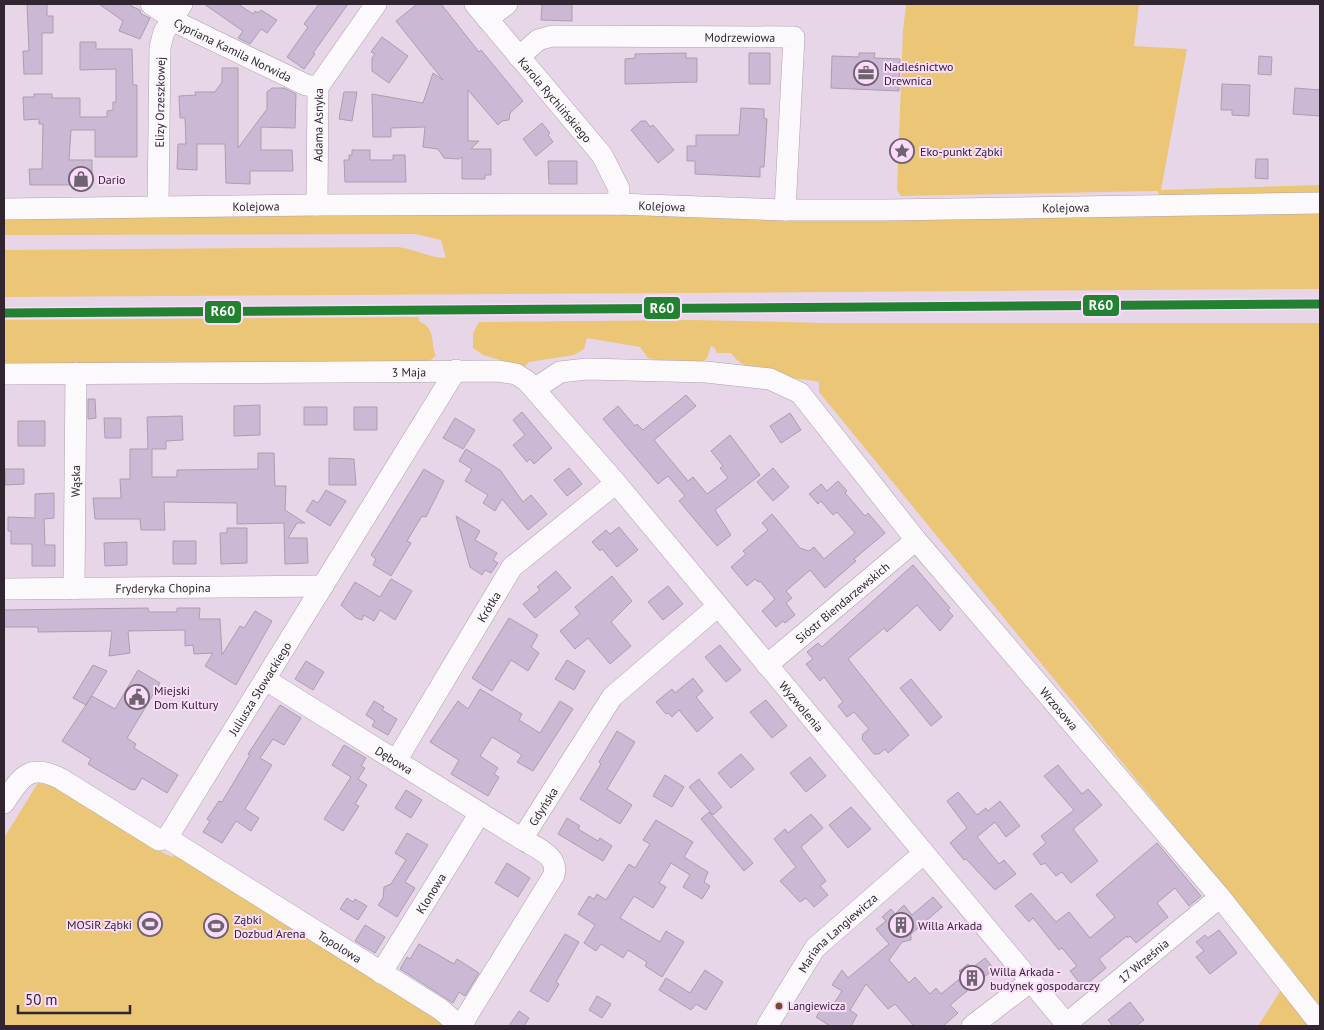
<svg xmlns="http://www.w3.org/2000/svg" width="1324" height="1030" font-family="'PT Sans',sans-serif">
<rect width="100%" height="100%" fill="#e7d6e7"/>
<path fill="#ebc677" d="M906 4H1139L1134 46 1187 49 1161 190 1320 185V196L1162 198 1157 191 901 196 897 190 903 31Z
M1320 209V289L4 297V250L398 247C415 249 429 258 446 258L441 240 415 234 4 235V218L373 213Z
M418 317 420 322C436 328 430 342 436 356L429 361 4 365V320Z
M694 320 826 323H1320V1026H1258L1293 971 819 392V382C792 376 748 378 731 353H717L714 347 711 346 707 358 702 363 676 364 648 358 640 347 587 338 584 349 574 355 529 362 524 367 483 355 473 348V333L479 322Z
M38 783 59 788 165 854 173 857 176 852 448 1026H4V838Z"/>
<path fill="#cbb8d5" stroke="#a99fad" d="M27 4H47V16H53V33H42V74H24L23 51H29Z
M99 4H131V6L140 10 141 14 150 18 140 39 119 31 123 21Z
M204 4H238L253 14 255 11 258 13 261 10 277 20 267 33 261 29 250 44 238 38 243 31Z
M319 4H348L313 53 315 54 304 69 287 57 308 27 304 24Z
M417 4H441L479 52 481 50 523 101 510 113 509 120 502 121 498 125 468 90V141H479L471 149H491V175H485V179H462V157L459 159 444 158 438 149 423 147 425 127 391 128V137H373L372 94 423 103 433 73 443 80 396 21Z
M542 4H572V21L541 20Z
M382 37 408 56 389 83 372 71V58L375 54 371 52Z
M80 42H96V49H132L133 85H137V157H95V130H71L69 160H92V185H30L29 169H42L43 124H39V119L24 120 23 97H34V94H52V98H80V117H107V111L113 110V102H116V69L80 70Z
M686 53V58H697V82L625 84V59L635 58V54Z
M749 53H770V84H749Z
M859 53H875L874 58 900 59 899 91 831 88 832 56 859 57Z
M1259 56 1272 57 1271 75 1258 74Z
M222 68H238V148L267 109V92L272 88H284L296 94 295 128 261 127V150H292L293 171H250V184L226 183 225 144H197V170L177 169 178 144H186L185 118H180L179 96 196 95 195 92H215L222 82Z
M1222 84 1250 85 1249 116 1232 115V110H1221Z
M1295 88 1320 90V116L1293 114Z
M344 92H357L352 121 339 119Z
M741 108 764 109V118L767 119 764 167H760V177L695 174V161H687V146H696V135H739Z
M641 121H646L650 127 653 125 674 150 658 163 631 130Z
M542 123 550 133 548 135 553 142 536 156 523 139Z
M352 150H370V160H393V155H405L406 182H345L344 160H349V155H352Z
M1256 159H1268V179L1255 178Z
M548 161H577V184H549Z
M686 395 696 406 654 440 688 481 693 477 707 494 728 478 720 468 723 466 711 451 730 435 760 475 715 510 731 535 717 546 679 501 685 496 668 476 658 484 603 419 618 406 635 426 637 424 643 430Z
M88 399H95L96 418 88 419Z
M260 405V435L234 436V406Z
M304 407H327V425H304Z
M354 407H377V430H354Z
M522 412 552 448 534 464 530 459 527 462 513 445 525 435 513 420Z
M790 413 801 430 781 443 770 426Z
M182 416 183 440 166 441V449H152V477H177V470L258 469V453H274L275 486H286L285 510 305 523H297L288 538H307L308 563 285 564 284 523 237 524V503L164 502 165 530H141L140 519H95L93 498H121L120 479H130V449H148L147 417Z
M104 418H121V438H105Z
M455 418 475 430 463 449 443 438Z
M18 421H45V446H18Z
M466 449 500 470 523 502 531 495 547 514 528 530 502 499 495 511 483 503 488 495 465 481 472 469 459 461Z
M329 458 354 459 356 485H329Z
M569 468 582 484 567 496 554 480Z
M773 468 789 487 773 501 757 482Z
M5 469H24V484L5 485Z
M424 469 444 481 426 517 422 516 407 541 411 543 391 576 373 565 376 559 371 555Z
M838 481 847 491 845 493 865 516 868 513 885 533 854 559 856 561 825 588 810 570 786 591 792 598 786 603 795 615 785 623 783 621 776 627 762 611 775 599 760 581 758 582 755 579 747 586 731 567 746 554 743 551 768 530 762 523 772 514 800 548 809 551 814 547 824 559 855 533 837 512 833 515 821 501 818 504 809 494 821 484 827 491Z
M326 490 346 501 330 526 306 511 313 500 318 503Z
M54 493V518L44 519 45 545H55V566H32V544H11V531H8V517L35 518V494Z
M456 516 480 531 475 540 497 553 493 560 498 563 491 573 485 570 482 575 470 567Z
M619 527 638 550 617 567 602 549 600 551 592 542 606 530 610 534Z
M227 528H247V563L221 564 220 533H227Z
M173 541H196V564H173Z
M127 542V565L105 566 104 543Z
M913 565 950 608 948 610 953 616 940 631 917 605 887 632 884 628 848 659 909 735 888 753 885 749 879 754H874L862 739 863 734 869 729 854 712 847 717 838 706 843 702 824 677 820 681 806 664 813 659 807 652 818 643 822 647Z
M556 571 571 588 535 618 523 604 540 590 537 587Z
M612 576 632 601 611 622 631 646 610 664 588 638 575 649 560 631 580 614 575 607Z
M391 579 412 591 395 620 380 610 374 621 364 615 362 620 356 618 341 605 355 582 380 597Z
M668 586 683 604 663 620 648 602Z
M148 608 149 612H177V608H200L199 619H220L222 655 240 626 244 628 255 611 272 621 236 685 205 666 213 653 194 654 193 645 185 646V630L128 631 130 653 109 656 112 631 38 632V627H4V610Z
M509 618 538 635 531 647 539 653 528 671 511 660 492 691 472 678Z
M720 645 741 670 726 682 705 657Z
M567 660 585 671 574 690 555 679Z
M306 661 324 672 313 690 295 679Z
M93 665 107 671 86 705 73 698Z
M138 670 160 683 127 738 136 744 134 748 178 775 167 793 142 778 135 790 130 789 88 764 91 759 62 741 92 696 115 709Z
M693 678 703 691 696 697 713 718 697 732 679 710 672 717 668 713 666 714 656 702 672 689 675 693Z
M911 679 942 717 931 726 900 688Z
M480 689 522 714 519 720 540 733 560 701 573 709 533 771 517 762 522 755 492 737 480 756 498 768 494 774 499 777 488 796 451 774 459 760 430 742 458 701 468 709Z
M766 700 787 726 772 738 750 712Z
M374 701 384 707 382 710 397 719 388 735 372 726 375 721 366 715Z
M280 705 301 718 284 745 273 739 260 758 272 765 245 809 259 818 251 831 236 821 222 843 203 832 210 821 207 819 219 801 222 802 250 755 248 754Z
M617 731 635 742 607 789 632 805 620 824 580 799 601 764 599 762Z
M344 745 366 758 361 766 365 768 358 779 367 785 355 804 359 806 343 831 324 819 351 777 332 765Z
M741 754 754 769 731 788 718 773Z
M810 757 826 776 806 792 790 773Z
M1058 765 1082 794 1088 789 1102 805 1073 829 1098 861 1071 883 1062 872 1056 876 1045 863 1041 865 1033 854 1046 843 1041 836 1074 810 1044 776Z
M665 775 684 787 672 807 653 796Z
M699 779 722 807 713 815 689 787Z
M406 790 422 800 411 818 395 808Z
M958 792 977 815 986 808 988 811 1000 801 1020 826 1006 837 995 822 977 837 999 864 1004 860 1016 874 995 890 966 859 964 860 950 843 967 828 947 801Z
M851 807 871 829 848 848 829 825Z
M709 812 753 863 744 871 701 819Z
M811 814 823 828 801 847 826 881 820 886 828 895 814 907 806 898 800 902 780 881 796 867 774 839 785 829 788 833Z
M567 818 580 826 578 829 598 841 600 838 612 846 603 861 558 834Z
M656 820 693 842 684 857 708 872 704 882 710 886 702 899 683 887 690 875 671 863 659 883 666 887 653 908 634 896 620 918 660 942 666 931 684 942 662 977 645 966 647 962 628 950 623 958 601 944 596 951 584 943 595 925 578 914 589 896 594 899 597 894 606 900 629 864 635 868 650 844 643 840Z
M407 833 428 845 405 882 415 888 397 917 378 905 383 898 384 887 391 884 406 860 395 853Z
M1157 843 1201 896 1189 906 1175 888 1157 903 1168 917 1136 943 1130 936 1128 938 1127 936 1099 959 1106 968 1083 987 1070 971 1077 966 1062 948 1059 950 1033 918 1029 922 1015 906 1031 893 1056 922 1069 912 1090 938 1115 917 1096 895Z
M507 863 530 878 518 897 495 883Z
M933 897 942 907 911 934V940L902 942 889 960 909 983 915 977 930 994 936 988 941 994 963 976 959 971 968 964 972 968 985 958 994 969 950 1005 958 1013 943 1026H914L895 1004 888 1009 866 984 850 1010 857 1015 851 1026H830L816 1017 823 1007 829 1011 842 991 832 985 842 970 848 978 889 944 876 929 886 921 882 917 891 909 895 914 904 905 912 915Z
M347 898 353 902 355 899 367 906 358 920 340 909Z
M365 925 385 937 375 953 355 941Z
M1219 930 1237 953 1210 974 1196 957 1204 951 1196 942 1205 935 1208 938Z
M565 934 579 942 556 982 559 984 548 1002 530 991Z
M419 944 454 964 457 959 479 973 465 996 459 992 453 1003 400 969 407 957 410 959Z
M705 970 723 982 706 1010 696 1004 691 1010 659 990 666 978 690 993Z
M597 996 611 1004 602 1018 589 1010Z
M1130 1002 1144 1020 1136 1026H1113L1108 1020Z
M519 1011 529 1018 524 1026H509Z"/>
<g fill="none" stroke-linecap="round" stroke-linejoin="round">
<defs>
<g id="minor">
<path id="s1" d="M151 4 182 25 306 85 318 87"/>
<path id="s2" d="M475 4 602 155 619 189 618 204"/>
<path d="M487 19 507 4"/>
<path id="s3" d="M519 57 538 40 552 36 794 37 785 210"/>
<path id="s4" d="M317 205 318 87 376 4"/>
<path id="s5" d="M158 206 160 47 164 32 182 4"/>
<path id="s6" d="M4 209 317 205 618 204 785 210H887L1320 203"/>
<path id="s7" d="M4 374 498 371 516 374 527 381 616 483 1068 1026"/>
<path id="s8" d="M536 388 560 372 587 369 706 372 770 379 800 393 916 540 1220 897 1320 1024"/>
<path id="s9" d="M4 589 323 586"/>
<path id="s10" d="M74 589 76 373"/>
<path id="s11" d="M767 665 916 540"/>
<path id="s12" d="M266 680 522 839"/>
<path id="s13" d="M396 761 512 567 616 483"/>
<path id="s14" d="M4 803C20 778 29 762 61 779L159 840 167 838 456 370"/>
<path id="s15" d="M167 838 440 1009 460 1026"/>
<path id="s16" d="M381 973 480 813"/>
<path id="s17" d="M1066 1024 1220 897"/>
<path id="s18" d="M462 1026 468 1014 554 875C559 855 536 848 522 839L612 697 718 606"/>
<path id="s19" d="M767 1026 815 948 924 853"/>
<path d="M972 1026 1031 981"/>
</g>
</defs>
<use href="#minor" stroke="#aea1ae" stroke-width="22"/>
<use href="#minor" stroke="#fbf9fb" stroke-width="21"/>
<defs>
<path id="rail-1" d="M4 313 1320 304"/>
</defs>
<use href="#rail-1" stroke="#fbdcfb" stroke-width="12"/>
<use href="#rail-1" stroke="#238132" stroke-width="9"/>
</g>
<defs>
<symbol id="office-ring" viewBox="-11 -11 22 22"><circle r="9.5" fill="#fbdcfb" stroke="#706370" stroke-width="1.5"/><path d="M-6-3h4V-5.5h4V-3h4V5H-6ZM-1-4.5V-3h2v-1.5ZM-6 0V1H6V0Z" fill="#706370"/></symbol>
<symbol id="sight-ring" viewBox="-11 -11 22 22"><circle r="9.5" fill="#fbdcfb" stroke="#706370" stroke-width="1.5"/><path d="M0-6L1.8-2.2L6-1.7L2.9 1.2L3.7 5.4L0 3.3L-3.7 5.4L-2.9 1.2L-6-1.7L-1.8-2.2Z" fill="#706370"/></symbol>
<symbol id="shop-ring" viewBox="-11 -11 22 22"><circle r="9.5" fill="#fbdcfb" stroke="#706370" stroke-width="1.5"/><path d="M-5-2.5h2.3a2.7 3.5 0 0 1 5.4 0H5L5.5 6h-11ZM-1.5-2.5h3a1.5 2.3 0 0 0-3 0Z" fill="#706370"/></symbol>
<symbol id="civic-ring" viewBox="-11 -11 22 22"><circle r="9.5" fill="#fbdcfb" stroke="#706370" stroke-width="1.5"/><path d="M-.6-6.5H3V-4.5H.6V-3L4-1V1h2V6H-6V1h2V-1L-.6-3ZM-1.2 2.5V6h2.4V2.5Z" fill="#706370"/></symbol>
<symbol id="stadium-ring" viewBox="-11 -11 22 22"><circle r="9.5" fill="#fbdcfb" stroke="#706370" stroke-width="1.5"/><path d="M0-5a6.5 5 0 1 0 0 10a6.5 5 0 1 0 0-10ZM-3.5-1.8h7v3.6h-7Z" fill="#706370"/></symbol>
<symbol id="building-ring" viewBox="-11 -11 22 22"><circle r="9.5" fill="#fbdcfb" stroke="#706370" stroke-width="1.5"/><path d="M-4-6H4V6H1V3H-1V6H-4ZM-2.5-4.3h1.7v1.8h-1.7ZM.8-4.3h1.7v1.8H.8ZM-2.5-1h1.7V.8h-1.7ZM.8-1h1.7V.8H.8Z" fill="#706370"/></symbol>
</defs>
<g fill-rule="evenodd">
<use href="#office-ring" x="852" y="59" width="28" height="28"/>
<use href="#sight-ring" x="888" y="137" width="28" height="28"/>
<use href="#shop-ring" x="67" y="165" width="28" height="28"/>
<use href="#civic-ring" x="123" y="683" width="28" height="28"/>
<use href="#stadium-ring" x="136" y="910" width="28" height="28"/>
<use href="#building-ring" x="887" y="911" width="28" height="28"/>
<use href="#stadium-ring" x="202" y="912" width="28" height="28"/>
<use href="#building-ring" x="958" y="964" width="28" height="28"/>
</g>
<circle fill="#7a4b2a" stroke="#fbdcfb" stroke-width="2" cx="779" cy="1006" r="4.5"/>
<g text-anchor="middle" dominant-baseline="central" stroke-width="4" stroke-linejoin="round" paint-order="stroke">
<g font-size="11" fill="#302530" stroke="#fbdcfb" text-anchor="start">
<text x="788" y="1006">Langiewicza</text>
</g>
<g font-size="12" fill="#302530" stroke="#fbdcfb">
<text stroke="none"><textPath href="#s3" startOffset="228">Modrzewiowa</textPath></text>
<text stroke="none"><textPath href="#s1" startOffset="94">Cypriana Kamila Norwida</textPath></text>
<text stroke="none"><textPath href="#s2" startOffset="125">Karola Rychlińskiego</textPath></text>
<text stroke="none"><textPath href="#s5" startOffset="104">Elizy Orzeszkowej</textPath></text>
<text stroke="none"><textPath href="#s4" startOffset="80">Adama Asnyka</textPath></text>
<text stroke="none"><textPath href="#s6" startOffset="252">Kolejowa</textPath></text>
<text stroke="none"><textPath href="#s6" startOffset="658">Kolejowa</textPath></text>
<text stroke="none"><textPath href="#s6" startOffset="1062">Kolejowa</textPath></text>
<text stroke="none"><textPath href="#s7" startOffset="405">3 Maja</textPath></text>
<text stroke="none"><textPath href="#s10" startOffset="108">Wąska</textPath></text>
<text stroke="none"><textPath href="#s9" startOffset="159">Fryderyka Chopina</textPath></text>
<text stroke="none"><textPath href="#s11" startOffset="98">Sióstr Biendarzewskich</textPath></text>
<text stroke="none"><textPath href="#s13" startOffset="180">Krótka</textPath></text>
<text stroke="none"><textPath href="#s14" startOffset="372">Juliusza Słowackiego</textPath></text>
<text stroke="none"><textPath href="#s7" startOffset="951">Wyzwolenia</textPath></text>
<text stroke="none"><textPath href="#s8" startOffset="681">Wrzosowa</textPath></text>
<text stroke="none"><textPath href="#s12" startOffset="151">Dębowa</textPath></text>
<text stroke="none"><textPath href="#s18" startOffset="268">Gdyńska</textPath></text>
<text stroke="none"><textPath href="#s16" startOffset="94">Klonowa</textPath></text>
<text stroke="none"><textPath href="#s19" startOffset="118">Mariana Langiewicza</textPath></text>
<text stroke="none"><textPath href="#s15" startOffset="204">Topolowa</textPath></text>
<text stroke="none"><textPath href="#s17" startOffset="100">17 Września</textPath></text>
</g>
<g font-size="12" fill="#302530" stroke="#fbdcfb" text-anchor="start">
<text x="884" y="66">Nadleśnictwo<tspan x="884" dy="14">Drewnica</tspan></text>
<text x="920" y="151">Eko-punkt Ząbki</text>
<text x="98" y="179">Dario</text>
<text x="154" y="690">Miejski<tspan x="154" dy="14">Dom Kultury</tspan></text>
<text x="234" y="919">Ząbki<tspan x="234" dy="14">Dozbud Arena</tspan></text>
<text x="132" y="924" text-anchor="end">MOSiR Ząbki</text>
<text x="918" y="925">Willa Arkada</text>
<text x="990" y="971">Willa Arkada -<tspan x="990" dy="14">budynek gospodarczy</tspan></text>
</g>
</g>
<g stroke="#fbdcfb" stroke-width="2">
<rect x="1082" y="294" width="38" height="23" rx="5" fill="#238132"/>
<rect x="643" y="296" width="38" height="24" rx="5" fill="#238132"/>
<rect x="204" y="300" width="38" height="24" rx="5" fill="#238132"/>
</g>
<g font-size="14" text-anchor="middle" font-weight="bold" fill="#fff">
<text x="1101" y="310">R60</text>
<text x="662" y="313">R60</text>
<text x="223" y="316">R60</text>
</g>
<rect width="1324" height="1030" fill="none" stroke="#302530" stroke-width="10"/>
<path d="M18 1005v8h112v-8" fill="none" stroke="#302530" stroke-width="2.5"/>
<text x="25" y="1005" font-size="15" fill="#302530" stroke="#fbdcfb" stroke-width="4" paint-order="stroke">50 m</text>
</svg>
